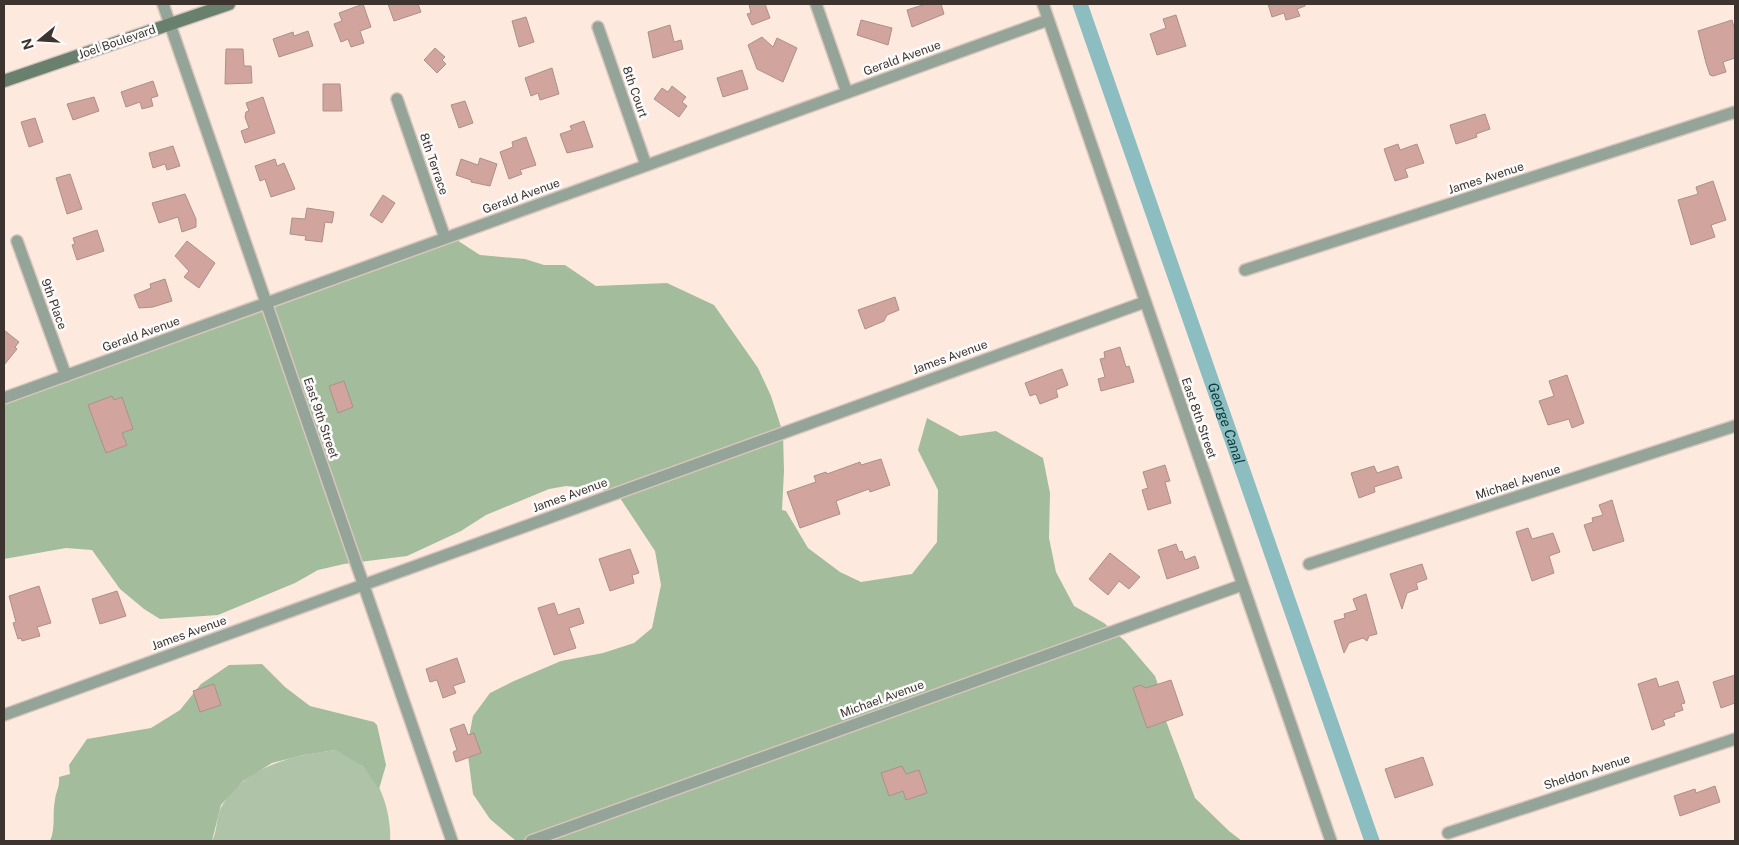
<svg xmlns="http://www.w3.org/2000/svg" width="1739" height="845" font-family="'Public Sans',sans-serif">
<rect width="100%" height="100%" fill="#fee9de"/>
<path fill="#afc3a8" d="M335 750C344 755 355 759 363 766 382 781 392 818 390 841H212C218 830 216 814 223 804 248 765 292 756 335 750Z"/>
<path fill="#a3bc9b" d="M449 235 480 255 525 259 544 265H565L596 286 667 283 714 305 758 368 771 396 783 433 784 471 782 510 786 511 808 548 840 572 861 582 912 574 937 542 938 490 918 450 927 418 960 436 996 431 1043 458 1050 493 1049 538 1056 572 1074 606 1104 623 1125 641 1155 676 1169 716 1166 721 1195 798 1229 831 1242 841H516L490 819 473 794 467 748 473 716 490 693 514 681 561 661 603 653 634 643 652 628 661 585 655 551 620 498 601 489 566 486 549 489 486 515 461 531 407 556 344 564 318 570 295 583 218 615 160 619 144 609 120 589 92 550 66 548 4 559V397Z
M262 664 285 687 310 706 374 722 377 725 386 765 379 789 363 766 335 750 304 755 272 763 243 781 221 805 212 841H50C56 828 52 814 55 800 56 791 60 787 59 777L70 774 69 765 87 739 151 728 180 710 201 684 229 665Z"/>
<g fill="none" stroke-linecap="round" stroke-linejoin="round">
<path stroke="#8bbdc1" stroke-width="15" id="s1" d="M1080 4 1372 841"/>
</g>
<path fill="#d1a49e" stroke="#ac908c" d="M363 4 371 27 360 31 364 43 351 47 348 39 341 42 334 24 342 21 339 13Z
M388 4H418L421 12 394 21Z
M749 4H765L770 18 752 25 747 14 751 13Z
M926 4H941L944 14 912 27 907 10Z
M1268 4H1305V6L1297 9 1300 16 1286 20 1284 13 1272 17Z
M1176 15 1186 46 1157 55 1150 34 1166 28 1163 19Z
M526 17 534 42 519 47 512 21Z
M861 20 892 28 888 45 857 35Z
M1732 20 1735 30V58L1723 62 1726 72 1713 76 1710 75 1706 63 1698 31Z
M670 25 674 42 681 40 683 49 653 58 648 32Z
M308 31 313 46 279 57 273 39 293 32 294 36Z
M762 37 773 47 777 38 797 48 783 82 757 69 748 45Z
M435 48 445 57 442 60 446 64 437 73 424 60Z
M226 49H243L244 66H251L252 83 225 84Z
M552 68 559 94 540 100 538 93 531 96 525 78Z
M742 70 748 89 723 97 717 78Z
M153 81 158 96 151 98 153 106 142 109 140 102 126 107 121 92Z
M323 84H340L342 111H323Z
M672 86 686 97 682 102 687 106 679 117 654 99 662 88 668 92Z
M94 97 99 111 73 120 67 104Z
M263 97 275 133 245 143 241 131 249 128 245 117 246 112 249 111 246 103Z
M465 101 473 123 459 128 451 105Z
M1485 114 1490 129 1476 134 1477 137 1456 144 1450 125Z
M35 118 43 142 29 147 21 122Z
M584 121 593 147 567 153 560 134 572 130 570 126Z
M526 137 536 165 520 170 522 174 509 179 500 152 513 147 512 142Z
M1398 144 1400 150 1417 144 1424 163 1405 169 1408 177 1395 181 1384 149Z
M173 146 180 166 167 170 165 164 153 168 149 153Z
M480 158 497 164 490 186 471 182V180L456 175 461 159 478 165Z
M275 159 277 166 284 163 295 189 271 197 265 179 260 181 255 166Z
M70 174 82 209 67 214 56 178Z
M1713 181 1726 220 1711 225 1715 237 1691 245 1678 200 1698 194 1696 187Z
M185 194 196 219V227L182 232 178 217 159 223 152 203Z
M383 195 395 203 382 223 370 215Z
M307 208 334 212 332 223 325 222 322 242 305 240 306 236 290 234 292 218 305 219Z
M97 230 104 251 77 260 72 245 75 244 73 238Z
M187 241 215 263 199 288 184 277 189 271 175 256Z
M165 279 172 301 153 307 139 308 134 295 151 288 150 284Z
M895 297 899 310 887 315 884 321 865 329 858 310Z
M4 330 19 342 15 347 17 349 4 365Z
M1120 347 1126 367 1129 366 1134 382 1101 391 1098 379 1105 377 1100 359 1105 358 1104 352Z
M1062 369 1068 385 1056 390 1058 397 1040 404 1036 394 1030 396 1025 383Z
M1567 375 1584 423 1572 428 1569 419 1548 425 1539 401 1554 396 1549 381Z
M344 381 353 407 338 413 329 386Z
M112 396 114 400 122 397 133 429 122 433 127 445 106 453 88 405Z
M881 459 890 485 870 492 869 489 836 501 840 514 800 528 787 492 816 482 814 476 826 472 827 474 860 462 861 465Z
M1165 465 1170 481 1165 482 1171 503 1148 510 1142 490 1148 488 1143 472Z
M1374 466 1377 473 1398 466 1402 478 1374 487 1375 492 1359 498 1351 473Z
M1612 500 1624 541 1593 551 1584 525 1593 522 1592 518 1603 515 1599 505Z
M1528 528 1532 539 1553 533 1560 552 1549 556 1554 573 1532 581 1516 532Z
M1176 544 1179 552 1182 551 1185 560 1195 556 1199 568 1167 579 1158 550Z
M630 549 639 573 632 575 634 583 610 591 599 559Z
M1110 553 1140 577 1129 589 1119 581 1108 595 1089 579Z
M1422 564 1427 579 1416 583 1418 589 1407 593 1402 609 1390 574Z
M39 586 51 623 37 627 40 636 22 641 21 638 18 639 13 623 16 622 9 596Z
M117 591 126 616 100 624 92 599Z
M1366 594 1377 634 1369 636 1367 641 1363 638 1349 643 1344 653 1334 621 1345 618 1344 614 1357 610 1353 599Z
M554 603 558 615 579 608 584 623 569 628 576 648 554 655 538 608Z
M457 658 465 682 453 686 456 693 443 698 437 680 430 682 426 669Z
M1735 675V703L1721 708 1713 682Z
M1656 678 1659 687 1678 681 1685 703 1681 704 1683 710 1674 713 1675 716 1663 720 1665 725 1652 730 1638 684Z
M1171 680 1183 715 1147 728 1133 688 1140 685 1146 688Z
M214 684 221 705 200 712 193 691Z
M464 724 468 735 474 733 481 753 456 762 453 752 457 750 450 729Z
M1423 757 1433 785 1395 798 1385 769Z
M902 766 906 774 919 770 927 793 906 800 903 791 889 796 881 773Z
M1715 786 1720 802 1680 816 1674 796 1695 789 1696 793Z"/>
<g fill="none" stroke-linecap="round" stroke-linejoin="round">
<defs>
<path id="minor" d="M163 4 452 841
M816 4 847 93
M1043 4 1331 841
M598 27 646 165
M397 99 445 238
M17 241 66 376
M1245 270 1735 112
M4 398 1048 20
M1309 564 1735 426
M4 715 1145 302
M1448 833 1735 739
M531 841 1242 585"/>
<path id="secondary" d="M4 81 229 4"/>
</defs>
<use href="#minor" stroke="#d8c5bb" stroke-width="14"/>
<use href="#secondary" stroke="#d8c5bb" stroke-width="15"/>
<use href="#minor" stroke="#94a498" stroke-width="11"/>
<use href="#secondary" stroke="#69806f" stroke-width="12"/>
</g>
<g text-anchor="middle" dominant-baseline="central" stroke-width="5" stroke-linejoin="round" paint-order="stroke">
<g font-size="12" fill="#3e342f" stroke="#fbfbfb">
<text transform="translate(117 42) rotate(-19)">Joel Boulevard</text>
<text transform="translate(902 58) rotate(-20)">Gerald Avenue</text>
<text transform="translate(635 92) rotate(71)">8th Court</text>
<text transform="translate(434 164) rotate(71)">8th Terrace</text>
<text transform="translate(1486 178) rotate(-18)">James Avenue</text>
<text transform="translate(521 196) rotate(-20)">Gerald Avenue</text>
<text transform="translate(54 304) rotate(70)">9th Place</text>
<text transform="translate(141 334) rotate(-20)">Gerald Avenue</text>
<text transform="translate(950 357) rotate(-20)">James Avenue</text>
<text transform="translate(321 418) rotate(71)">East 9th Street</text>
<text transform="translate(1199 418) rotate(71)">East 8th Street</text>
<text transform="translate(1518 482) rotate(-18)">Michael Avenue</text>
<text transform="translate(570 495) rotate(-20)">James Avenue</text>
<text transform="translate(189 633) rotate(-20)">James Avenue</text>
<text transform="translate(882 699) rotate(-20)">Michael Avenue</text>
<text transform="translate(1587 772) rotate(-18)">Sheldon Avenue</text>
</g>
<g font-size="14" font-style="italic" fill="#06383c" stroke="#fbfbfb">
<text stroke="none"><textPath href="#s1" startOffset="444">George Canal</textPath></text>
</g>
</g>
<rect width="1739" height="845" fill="none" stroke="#3e342f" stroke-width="10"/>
<g transform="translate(40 40) rotate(252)" stroke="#fbfbfb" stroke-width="4" paint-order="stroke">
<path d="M0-4L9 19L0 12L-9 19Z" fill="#3e342f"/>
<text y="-8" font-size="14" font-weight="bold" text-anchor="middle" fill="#3e342f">N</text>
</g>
</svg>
